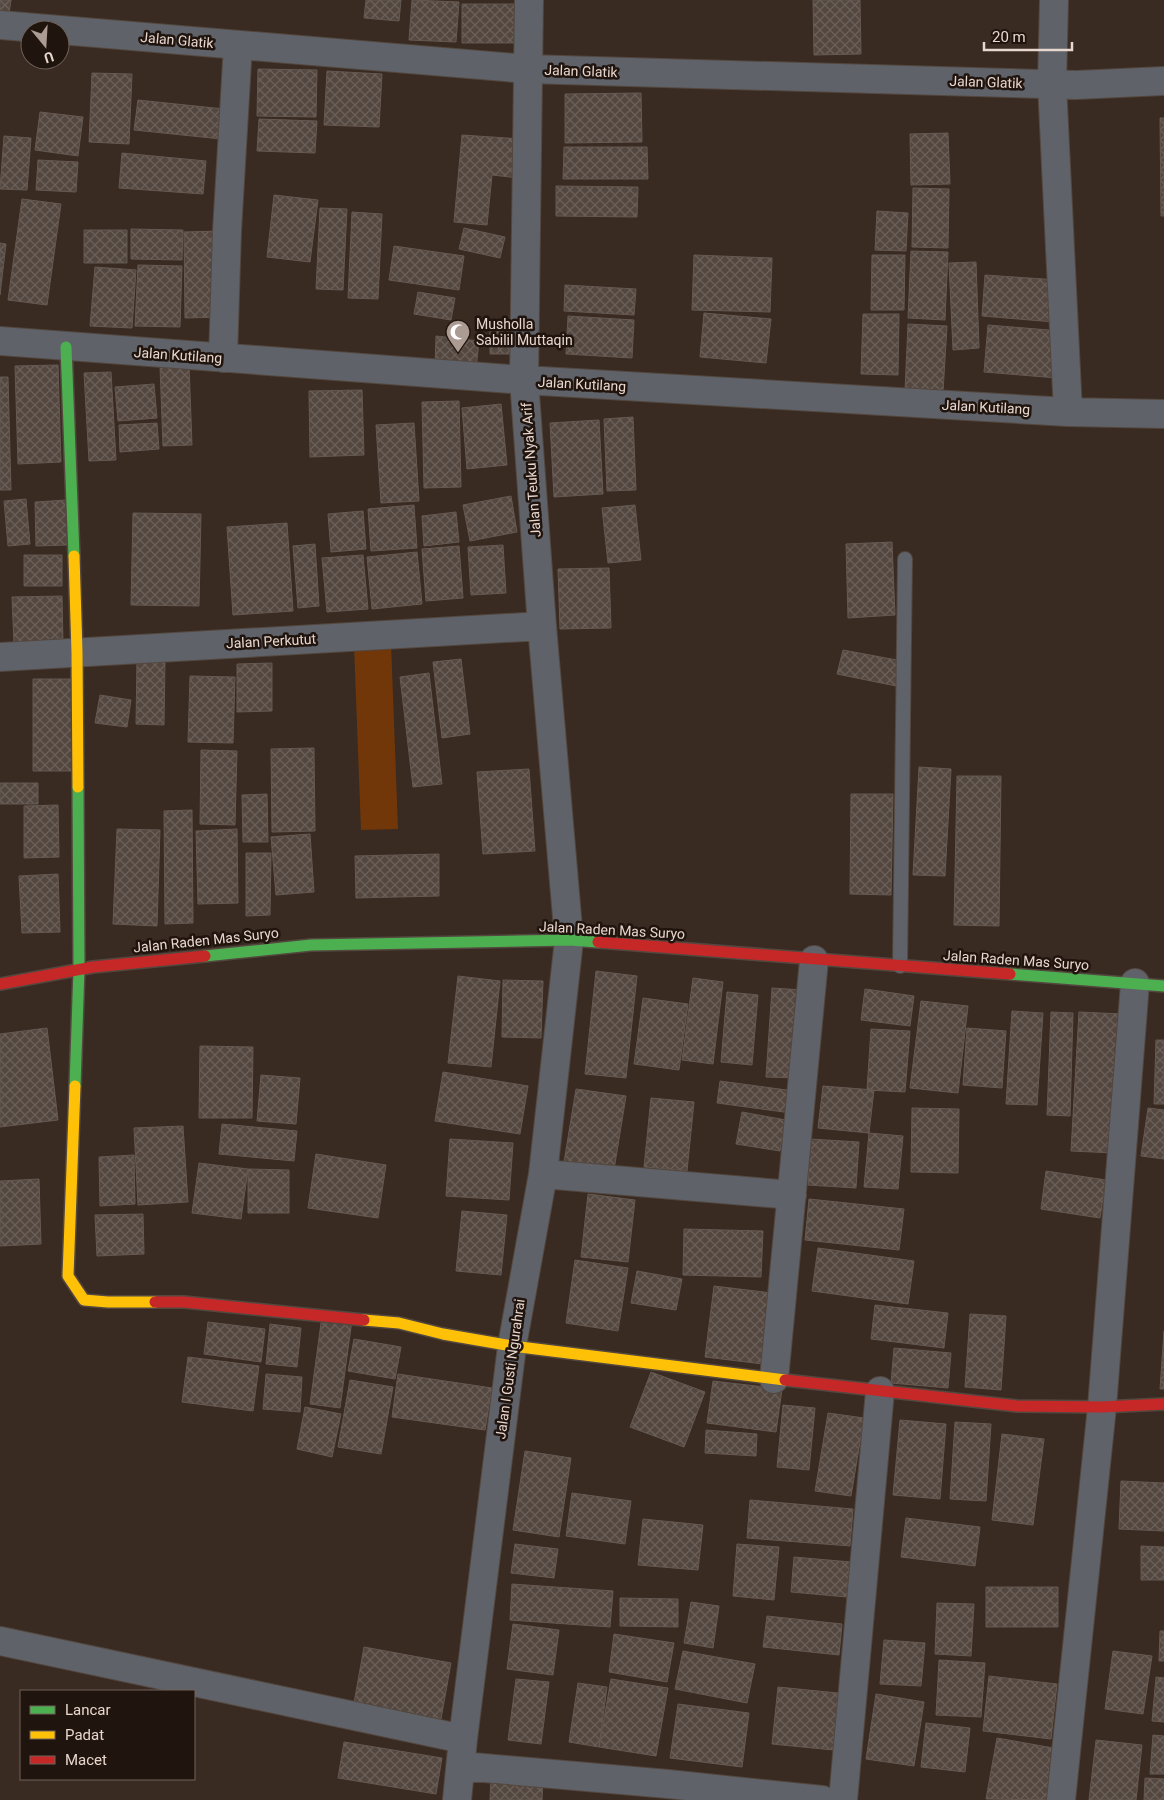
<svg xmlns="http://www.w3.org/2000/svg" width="1164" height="1800" font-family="Roboto,sans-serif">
<defs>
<pattern id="building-cross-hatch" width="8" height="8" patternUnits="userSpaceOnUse" patternTransform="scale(1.25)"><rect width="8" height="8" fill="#534740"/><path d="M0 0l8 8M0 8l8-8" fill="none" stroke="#6c615a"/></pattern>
</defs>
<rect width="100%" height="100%" fill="#392b22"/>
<path fill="#713709" d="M391 643 398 829 361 830 354 645Z"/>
<path fill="url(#building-cross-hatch)" stroke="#655952" d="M0 0H11L9 14 0 13Z
M366 0H401L399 21 364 18Z
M412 0 459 2 456 42 409 40Z
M813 0H860L861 54 814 55Z
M462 4H516V43H462Z
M258 69 317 70 316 117 257 116Z
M327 71 382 74 379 127 324 125Z
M92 73 132 74 129 144 89 142Z
M641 93 642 142 565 143V94Z
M138 100 224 109 221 139 134 130Z
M40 112 83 117 78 156 35 150Z
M1160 118H1164V216H1161Z
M259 119 317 121 315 153 257 151Z
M948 133 950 184 911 185 910 134Z
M462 135 522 139 519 178 492 175 487 225 454 222Z
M4 136 31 138 27 190 0 189Z
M564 147H647L648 179H563Z
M122 153 206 161 203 194 119 188Z
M38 160 78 162 76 192 36 190Z
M556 186 638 187 637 217 556 216Z
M913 188 949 189 948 248 912 247Z
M274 195 318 200 310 262 267 257Z
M22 199 61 204 47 305 8 300Z
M320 208 347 209 343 290 316 289Z
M877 211 908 213 906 251 875 250Z
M352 212 382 214 378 299 348 298Z
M464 228 505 237 500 258 459 249Z
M131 229 183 230 182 260 131 259Z
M84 230H127V263H84Z
M221 231 222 317 185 318 184 232Z
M0 243 6 244 0 295Z
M394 246 464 256 459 290 389 280Z
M911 251 948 252 945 320 908 318Z
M694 255 772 258 770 312 692 310Z
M872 255H905L904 310H871Z
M976 262 979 348 953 350 949 263Z
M138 265 182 266 180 327 135 326Z
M95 267 136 270 132 328 90 326Z
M985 275 1058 280 1054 322 982 316Z
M565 285 636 289 634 315 564 311Z
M418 292 455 298 451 320 414 314Z
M704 313 771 319 766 363 700 357Z
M863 314H899L898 375 861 374Z
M568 316 634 320 632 358 566 354Z
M490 321 515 322V354H490Z
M908 324 947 326 943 392 905 391Z
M988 325 1061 331 1057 378 984 372Z
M436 336 479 341 476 369 435 365Z
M58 365 61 462 18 464 15 366Z
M189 365 192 445 163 446 160 366Z
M111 372 116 460 89 461 84 373Z
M0 377H8L11 490H0Z
M154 384 157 418 118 421 115 387Z
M362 390 364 455 310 457 309 391Z
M459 401 461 487 424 488 422 402Z
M501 404 507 465 467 469 462 408Z
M633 417 636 490 607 491 604 419Z
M599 420 603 494 554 497 550 423Z
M157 423 159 449 120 452 119 425Z
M414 423 419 501 381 503 376 425Z
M511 496 517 532 470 541 463 505Z
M26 499 30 544 8 546 4 501Z
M66 500 67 545 36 546 35 502Z
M414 505 417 548 371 551 368 509Z
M635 505 641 560 608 563 602 508Z
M363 511 366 549 331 552 328 514Z
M456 512 459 542 424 546 422 516Z
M133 513 201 514 199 606 131 605Z
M287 523 293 611 233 615 227 527Z
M892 542 895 615 848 618 846 544Z
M315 544 319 606 298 608 293 546Z
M503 545 506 593 471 595 468 547Z
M459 546 463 598 426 601 422 549Z
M417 552 422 604 372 609 367 557Z
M24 555H62V586H24Z
M363 555 368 609 327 612 322 558Z
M609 568 611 628 560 629 558 569Z
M62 596 63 643 14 644 12 597Z
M843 650 902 661 896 686 837 674Z
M137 659H165L164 725 136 724Z
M461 659 470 734 442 738 433 662Z
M272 663V711L237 712V664Z
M429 673 442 784 413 787 400 677Z
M190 676 235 677 233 743 188 742Z
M33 679H74L73 771H33Z
M100 695 131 700 127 727 95 723Z
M314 748 315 831 272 832 271 749Z
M201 750 237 751 235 825 200 824Z
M919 767 951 769 945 876 913 875Z
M529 769 535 851 483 854 477 772Z
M957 776H1001L999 926 954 925Z
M0 783H38V804H0Z
M267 794 268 842H243L242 795Z
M851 794H893L891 895 850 894Z
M58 805 59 857 24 858V806Z
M192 810 193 923 165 924 164 811Z
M117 829 160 830 157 926 113 924Z
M237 829 238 903 198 904 196 831Z
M310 834 314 892 276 895 271 837Z
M246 853H271L270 915 246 916Z
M439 854V896L356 898 355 856Z
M58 874 60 932 22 933 19 876Z
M596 971 637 976 626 1078 585 1074Z
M458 976 500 981 491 1067 448 1063Z
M693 978 723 982 713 1064 682 1060Z
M503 980 543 981 541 1038 502 1037Z
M772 988 803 990 797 1078 766 1077Z
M865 989 914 996 910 1026 861 1020Z
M727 992 758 995 752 1065 721 1062Z
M643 998 688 1004 679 1070 634 1064Z
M921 1001 968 1006 958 1093 910 1088Z
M1012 1011 1043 1013 1037 1105 1006 1104Z
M1051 1012 1073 1013 1070 1116 1047 1115Z
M1079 1012 1122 1014 1114 1153 1071 1151Z
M47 1028 58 1120 0 1127V1034Z
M967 1028 1006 1031 1002 1088 963 1085Z
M871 1029 910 1031 905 1092 867 1090Z
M1156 1040H1164V1104H1154Z
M200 1046 253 1047 252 1118H199Z
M443 1072 528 1086 520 1134 435 1121Z
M261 1075 300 1078 296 1124 257 1121Z
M720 1081 794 1091 791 1113 717 1103Z
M823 1086 874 1090 869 1133 818 1128Z
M576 1089 626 1096 613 1176 563 1168Z
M651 1098 694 1102 687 1171 644 1167Z
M912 1108 959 1109 958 1173 911 1172Z
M1148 1108 1164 1110V1159L1141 1156Z
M742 1112 786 1120 780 1151 736 1144Z
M222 1124 297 1131 294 1161 219 1154Z
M183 1126 188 1202 138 1205 134 1128Z
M869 1133 903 1136 898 1189 864 1187Z
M450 1139 513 1143 509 1200 446 1196Z
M810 1139 859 1142 856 1188 808 1185Z
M316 1154 386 1165 378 1218 308 1208Z
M134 1155 135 1204 100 1206 99 1157Z
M199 1163 248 1169 241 1219 192 1213Z
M248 1169 289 1170V1213H248Z
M1046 1171 1106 1180 1100 1218 1041 1209Z
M39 1179 41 1244 0 1246V1181Z
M588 1194 635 1200 628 1262 581 1257Z
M809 1199 904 1209 899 1250 805 1240Z
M462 1211 507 1215 501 1275 456 1271Z
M143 1214 144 1254 97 1256 95 1215Z
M684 1229 763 1231 761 1277 683 1275Z
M818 1248 914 1261 908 1304 812 1291Z
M575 1260 628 1268 618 1331 566 1323Z
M637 1271 682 1279 676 1310 631 1303Z
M714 1286 772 1293 763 1364 705 1357Z
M875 1305 948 1313 944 1348 871 1339Z
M970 1314 1006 1316 1001 1390 965 1387Z
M322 1316 352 1320 340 1408 310 1404Z
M208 1322 265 1329 261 1362 204 1354Z
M270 1324 301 1328 297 1367 266 1364Z
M1164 1331V1389H1160Z
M354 1339 401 1347 395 1379 348 1371Z
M894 1348 951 1353 948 1388 891 1383Z
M188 1357 259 1366 253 1411 182 1402Z
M651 1372 705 1392 684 1447 630 1427Z
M266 1374 302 1377 300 1412 263 1409Z
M398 1374 492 1388 485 1430 392 1417Z
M350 1380 393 1387 381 1454 338 1447Z
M713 1381 782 1389 776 1432 707 1423Z
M783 1405 815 1408 809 1470 777 1467Z
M305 1407 341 1414 332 1457 297 1449Z
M828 1413 864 1418 851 1496 815 1491Z
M900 1420 946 1424 940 1499 893 1495Z
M955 1422 991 1424 986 1501 950 1499Z
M706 1430 757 1434 756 1456 705 1453Z
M1002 1434 1044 1439 1033 1525 992 1520Z
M525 1451 571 1458 559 1537 513 1530Z
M1121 1481 1164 1483V1531L1119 1529Z
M572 1493 631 1501 625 1544 566 1536Z
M750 1500 853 1509 850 1546 747 1538Z
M906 1518 980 1527 975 1566 901 1557Z
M643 1519 703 1525 698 1570 638 1565Z
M515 1544 558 1549 554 1578 511 1573Z
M737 1544 779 1547 774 1600 733 1596Z
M1141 1546 1164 1547V1580H1141Z
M794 1557 851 1562 847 1597 791 1592Z
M512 1584 613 1591 610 1627 510 1620Z
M986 1587H1058V1627H986Z
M620 1598 678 1599V1627L620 1626Z
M691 1602 719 1606 713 1648 684 1643Z
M937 1603 974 1604 971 1656 935 1654Z
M767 1616 842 1624 839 1655 763 1647Z
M513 1624 559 1630 553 1675 507 1669Z
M1160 1631H1164V1661H1159Z
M614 1634 674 1643 667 1682 609 1672Z
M884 1640 925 1643 921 1686 880 1684Z
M364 1647 451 1663 441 1719 354 1703Z
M683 1651 755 1664 747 1703 675 1689Z
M1113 1651 1152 1656 1143 1714 1105 1709Z
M939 1660 985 1663 981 1717 936 1715Z
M989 1676 1057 1684 1051 1739 983 1731Z
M1156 1677 1164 1678V1722L1152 1721Z
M516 1679 549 1682 541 1744 508 1740Z
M611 1679 668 1688 656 1756 599 1747Z
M578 1683 607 1687 599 1747 569 1742Z
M778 1687 838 1693 833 1750 772 1744Z
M876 1694 924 1702 914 1766 866 1759Z
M678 1704 749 1713 742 1767 670 1758Z
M926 1723 970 1728 965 1772 921 1767Z
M1153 1735 1164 1736V1774H1150Z
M997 1738 1059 1749 1050 1800 986 1799Z
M1096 1740 1142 1745 1136 1800H1089Z
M344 1742 442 1758 436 1794 338 1778Z
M491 1775 543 1778 542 1800H490Z
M1145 1778 1164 1779V1800H1144Z"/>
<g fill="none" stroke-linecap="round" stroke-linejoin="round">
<defs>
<path id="lane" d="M900 966 905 559"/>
<path id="street" d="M1054 0 1052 84 1068 412
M0 25 528 69 1076 85 1164 81
M0 341 524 380 1068 412 1164 414
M223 358 227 231 238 45
M0 657 542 626
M543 1174 792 1195
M774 1379 814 960
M0 1641 463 1739
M461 1766 668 1784 822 1800
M457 1800 463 1739 512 1346 543 1174 569 940 542 626 524 380 529 0
M843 1800 880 1391
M1061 1800 1102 1407 1135 983"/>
<path id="fast" d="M66 347 74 556
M205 956 311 945 569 940 598 942
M1010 974 1164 986
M75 1086 79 969 78 787"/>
<path id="slow" d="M74 556 77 652 78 787
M75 1086 68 1276 84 1300 108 1302H155
M364 1320 399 1323 443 1334 512 1346 785 1380"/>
<path id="jam" d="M598 942 1010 974
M0 984 93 967 205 956
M155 1302H184L364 1320
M785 1380 1017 1406 1102 1407 1164 1404"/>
</defs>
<use href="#lane" stroke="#53473f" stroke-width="16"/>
<use href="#street" stroke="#53473f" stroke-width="30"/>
<use href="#fast" stroke="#53473f" stroke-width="14"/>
<use href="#slow" stroke="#53473f" stroke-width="14"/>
<use href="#jam" stroke="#53473f" stroke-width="14"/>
<use href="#lane" stroke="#5f6269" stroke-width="14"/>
<use href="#street" stroke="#5f6269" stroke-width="28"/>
<use href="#fast" stroke="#4caf50" stroke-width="11"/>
<use href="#slow" stroke="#ffc107" stroke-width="11"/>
<use href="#jam" stroke="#c62828" stroke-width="11"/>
</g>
<defs>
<symbol id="mosque-pin" viewBox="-11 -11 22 30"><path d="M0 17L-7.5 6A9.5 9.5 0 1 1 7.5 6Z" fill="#ab9b92" stroke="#20140e"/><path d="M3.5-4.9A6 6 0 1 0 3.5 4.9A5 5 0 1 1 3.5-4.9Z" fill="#fff"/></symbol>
</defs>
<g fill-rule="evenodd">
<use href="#mosque-pin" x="444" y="318" width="28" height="38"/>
</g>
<g text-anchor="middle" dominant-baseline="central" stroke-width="5" stroke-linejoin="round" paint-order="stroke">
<g font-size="14" fill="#e8d7ce" stroke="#20140e">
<text transform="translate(177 40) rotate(5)">Jalan Glatik</text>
<text transform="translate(581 71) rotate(2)">Jalan Glatik</text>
<text transform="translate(986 82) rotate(2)">Jalan Glatik</text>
<text transform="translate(178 355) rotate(4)">Jalan Kutilang</text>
<text transform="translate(582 384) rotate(3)">Jalan Kutilang</text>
<text transform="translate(986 407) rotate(3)">Jalan Kutilang</text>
<text transform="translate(531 470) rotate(-94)">Jalan Teuku Nyak Arif</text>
<text transform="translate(271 641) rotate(-3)">Jalan Perkutut</text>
<text transform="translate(612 930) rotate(3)">Jalan Raden Mas Suryo</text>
<text transform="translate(206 940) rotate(-6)">Jalan Raden Mas Suryo</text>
<text transform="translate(1016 960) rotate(4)">Jalan Raden Mas Suryo</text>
<text transform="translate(510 1369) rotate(-82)">Jalan I Gusti Ngurahrai</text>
</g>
<g font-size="14" fill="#e8d7ce" stroke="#20140e" text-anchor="start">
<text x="476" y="324">Musholla<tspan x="476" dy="16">Sabilil Muttaqin</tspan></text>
</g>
</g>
<rect x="20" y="1690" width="175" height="90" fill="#20140e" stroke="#70625b"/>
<rect x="30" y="1706" width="25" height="8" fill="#4caf50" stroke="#70625b"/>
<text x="65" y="1715" font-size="15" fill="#e8d7ce">Lancar</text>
<rect x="30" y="1731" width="25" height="8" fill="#ffc107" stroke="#70625b"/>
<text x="65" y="1740" font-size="15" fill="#e8d7ce">Padat</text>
<rect x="30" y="1756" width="25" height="8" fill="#c62828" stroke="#70625b"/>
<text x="65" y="1765" font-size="15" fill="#e8d7ce">Macet</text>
<g transform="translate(45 45) rotate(162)"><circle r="24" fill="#20140e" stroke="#70625b"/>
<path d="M0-4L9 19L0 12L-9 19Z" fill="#ab9b92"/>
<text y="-8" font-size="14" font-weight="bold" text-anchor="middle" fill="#e8d7ce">U</text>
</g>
<path d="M984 42v8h88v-8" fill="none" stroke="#e8d7ce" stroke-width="2.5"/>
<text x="992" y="42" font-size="15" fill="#e8d7ce" stroke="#20140e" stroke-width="4" paint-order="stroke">20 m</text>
</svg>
